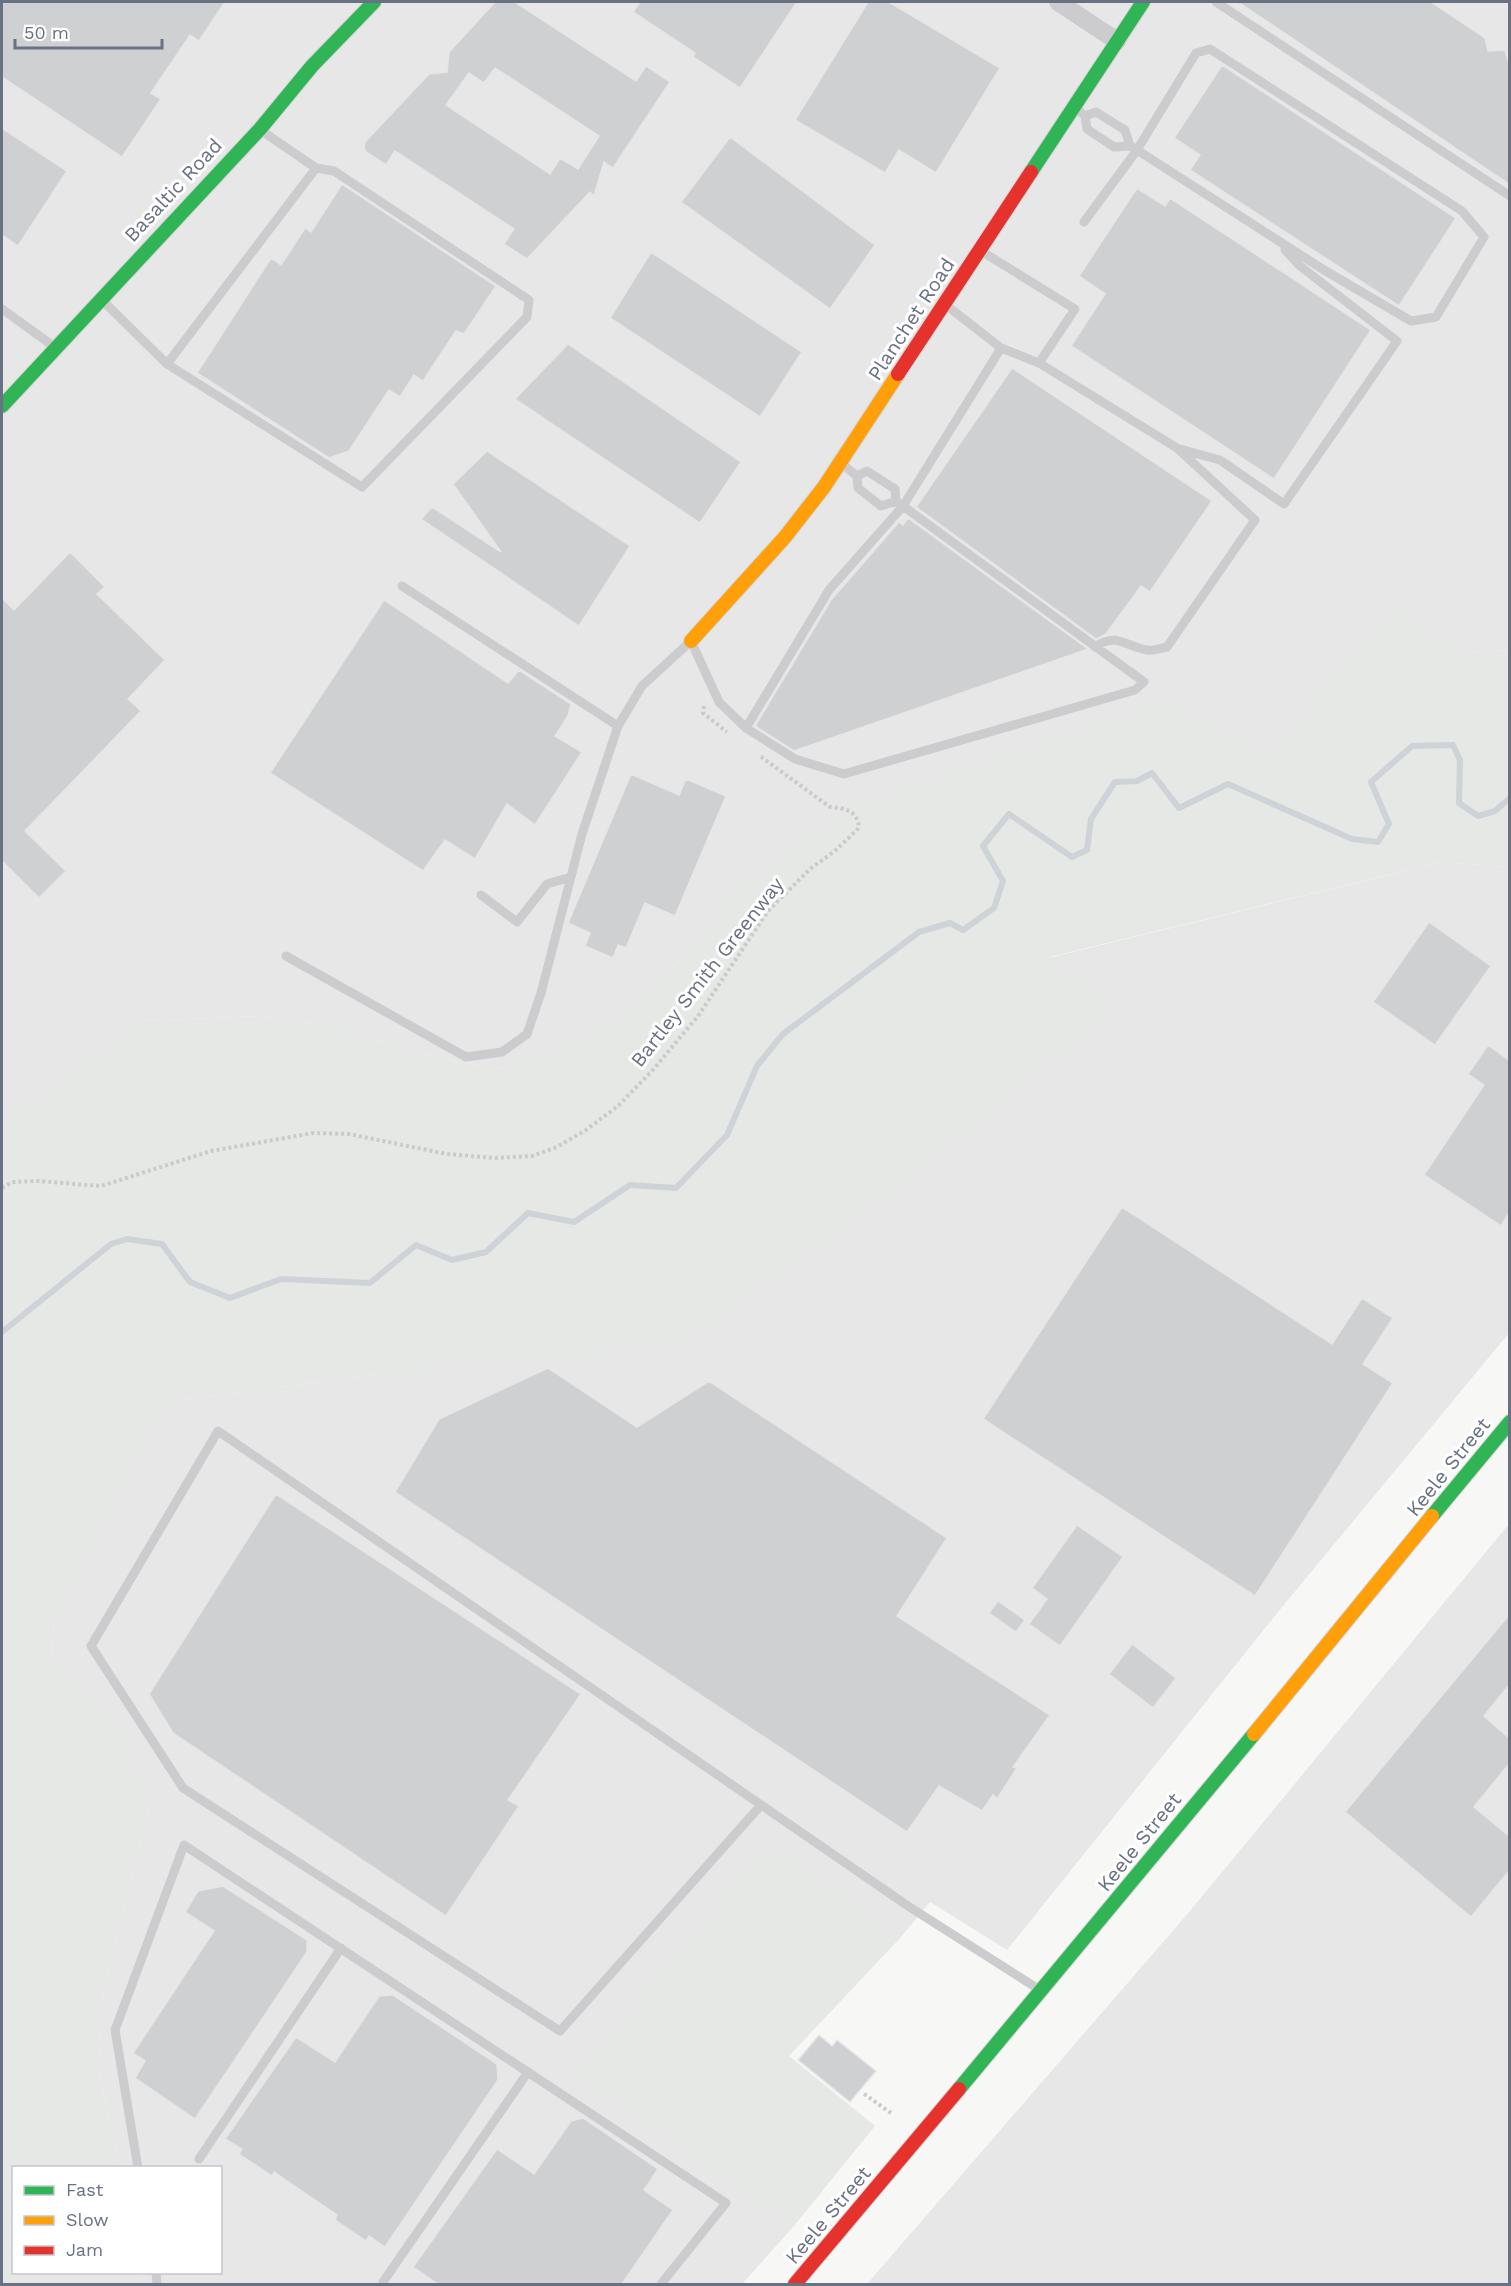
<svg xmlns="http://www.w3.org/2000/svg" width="1511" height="2286" font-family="'Work Sans',sans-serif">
<rect width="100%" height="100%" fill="#f7f7f6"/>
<path fill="#e7e7e8" d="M2 2H1509V650L1459 654 1392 608 1269 756 1167 704 744 883 636 1011 558 1051 502 1068 451 1061 317 1024 262 1016 142 1021 2 1127Z
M1442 862 1509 867V1333L1278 1612 1007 1950 930 1902 901 1937 769 1845 577 2073 793 2227 742 2284H146L143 2273 220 2272V2168L120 2167 98 2070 104 1988 151 1801 52 1659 54 1620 166 1402 401 1371 1114 1008 1048 958Z
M1509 1524V2284H867L1190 1911Z"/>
<path fill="#e5e8e4" d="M1392 608 1459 654 1509 650V867L1442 862 1049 957 1114 1008 878 1204 676 1346 401 1371 166 1402 54 1620 52 1659 116 1724 151 1801 104 1988 98 2070 120 2167 14 2168V2272L143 2273 146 2284H2V1127L142 1021 262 1016 317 1024 451 1061 502 1068 558 1051 636 1011 744 883 859 801 1167 703 1269 756Z
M769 1844 901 1937 789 2056 875 2126 793 2227 577 2073Z"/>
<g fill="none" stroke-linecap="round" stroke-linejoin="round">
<path stroke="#ced3d8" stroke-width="6" d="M2 1332 111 1244 127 1239 162 1244 190 1282 230 1298 281 1279 370 1283 416 1245 452 1260 486 1252 528 1213 574 1222 630 1185 676 1188 727 1135 757 1066 783 1034 919 932 950 923 963 930 994 908 1003 881 983 846 1009 814 1072 857 1087 850 1091 819 1115 782 1137 781 1152 773 1179 808 1228 784 1352 839 1378 842 1389 824 1371 782 1412 746 1453 745 1460 760 1459 803 1478 816 1495 811 1510 798"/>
</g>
<path fill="#cfd0d2" stroke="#e6e6e6" stroke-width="1.5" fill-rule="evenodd" d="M2 2H225L199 41 190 35 151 93 161 99 122 157 2 77Z
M495 2H515L636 81 646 66 670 82 613 168 604 162 594 196 590 192 527 259 504 244 514 229 395 151 386 165 366 152 364 148 365 142 429 74 447 72 449 52ZM495 68 599 136 578 169 560 158 550 174 446 105 469 73 484 83Z
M640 2H797L740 88 693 57 695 53 633 12Z
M868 2H889L1000 68 936 173 899 150 885 173 795 120Z
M1238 2H1431L1485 38 1488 51 1505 50 1509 65V184Z
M1222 65 1456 218 1399 306 1190 170 1200 155 1174 138Z
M2 128 67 171 18 246 2 235Z
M730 137 875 245 830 309 681 202Z
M342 184 496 286 464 334 456 331 423 381 414 375 400 397 389 390 349 451 329 458 197 373 271 258 281 265 305 228 311 232Z
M1137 188 1165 206 1170 198 1371 330 1274 479 1071 346 1105 294 1079 276Z
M651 252 802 352 760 417 610 318Z
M568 344 741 462 700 523 515 399Z
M1012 368 1212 501 1150 592 1141 586 1106 634 1096 639 916 507Z
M487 451 630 546 579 626 421 519 432 507 501 552 453 484Z
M908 518 1088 649 794 751 755 726 831 600 899 522 903 525Z
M70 552 105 587 97 594 165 660 128 699 141 711 25 831 66 871 39 898 2 861V598L14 610Z
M384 600 508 683 519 670 571 704 568 716 555 736 582 752 535 825 507 804 475 859 445 840 423 871 270 773Z
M631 774 679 795 686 779 726 796 675 916 645 903 626 948 618 945 613 958 585 946 590 933 568 923Z
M1429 922 1491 966 1435 1045 1373 1002Z
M1488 1045 1509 1060V1213L1501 1226 1424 1175 1484 1085 1468 1074Z
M1122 1207 1332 1344 1362 1298 1393 1318 1363 1364 1393 1383 1255 1596 983 1419Z
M548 1368 637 1427 709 1381 947 1538 897 1616 1050 1715 1013 1767 1017 1768 997 1799 993 1795 982 1811 939 1786 907 1832 395 1492 439 1419Z
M276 1494 581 1694 508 1800 519 1806 446 1916 173 1733 149 1694Z
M1077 1525 1123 1557 1060 1646 1029 1624 1047 1599 1032 1588Z
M998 1601 1025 1620 1016 1632 989 1613Z
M1509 1615V1685L1484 1716 1509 1738V1764L1474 1807 1509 1836V1871L1471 1917 1345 1812Z
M1132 1644 1176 1678 1153 1708 1109 1674Z
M223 1886 307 1940V1952L195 2119 135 2078 145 2061 133 2053 214 1931 185 1912 198 1891Z
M393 1995 497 2064 498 2080 385 2247 369 2236 366 2241 335 2220 337 2215 274 2172 272 2176 239 2154 242 2149 225 2139 296 2037 335 2062 379 1996Z
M819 2035 832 2046 837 2040 876 2071 850 2102 798 2060Z
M583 2118 658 2169 644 2190 673 2210 622 2284H438L413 2267 497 2149 534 2174 571 2121Z"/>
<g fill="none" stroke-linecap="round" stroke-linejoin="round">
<defs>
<path id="fast" d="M1031 172 1143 2
M2 406 260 129 312 66 374 2
M1432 1516 1510 1422
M959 2089 1254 1734"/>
<path id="slow" d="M691 641 785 537 824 487 898 374
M1254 1734 1432 1516"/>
<path id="jam" d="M898 374 1031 172
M795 2284 959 2089"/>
</defs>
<use href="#fast" stroke="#d4d4d5" stroke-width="16"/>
<use href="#slow" stroke="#d4d4d5" stroke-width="16"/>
<use href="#jam" stroke="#d4d4d5" stroke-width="16"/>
<path stroke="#cacacc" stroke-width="4" stroke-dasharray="3 3" stroke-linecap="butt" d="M704 706 703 713 727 732
M2 1188 12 1182 39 1181 101 1186 211 1151 313 1133 349 1134 447 1154 494 1158 532 1156 557 1147 586 1130 618 1106 652 1071 698 1016 768 911 810 869 836 850 859 828C858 811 845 808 830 807L760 756
M864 2094 891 2113"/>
<path stroke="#ccccce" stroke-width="9" d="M1216 2 1510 196
M1076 108 1085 116 1087 129 1114 147 1130 146 1137 150 1324 270 1411 321 1436 317 1484 237 1462 211 1210 49 1196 53 1137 150 1084 222
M1085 116 1096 112 1125 130 1130 146
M981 251 1075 309 1039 363
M103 301 167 364 362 487 527 317 529 300 334 171 316 168 262 131
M946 305 1001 348 1039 363 1177 448 1255 520 1167 647C1161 648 1153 651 1147 650 1125 646 1116 632 1095 647
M2 309 56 348
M167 364 316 168
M1180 449 1220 460 1284 504 1397 341 1300 266 1285 250
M842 464 857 476 858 488 881 506 896 501
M857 476 867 471 895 489 896 501
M896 501 903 506 1144 682 1135 690 844 774 795 759 746 728 829 590 903 506 1001 348
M402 586 618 726 642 686 691 641 719 702 746 728
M481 895 517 922 547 884 571 877
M286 956 466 1057 502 1052 527 1034 541 993 582 834 618 726
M761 1805 560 2031 183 1788 91 1646 218 1431 908 1906 1040 1990
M199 2159 341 1948
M138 2168 115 2030 184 1845 726 2203 661 2284
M156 2272 157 2284
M383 2282 528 2072"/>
<path stroke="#ccccce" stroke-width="18" d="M1058 2 1117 41"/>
<use href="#fast" stroke="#30b455" stroke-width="14"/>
<use href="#slow" stroke="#ff9f0a" stroke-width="14"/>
<use href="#jam" stroke="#e5322d" stroke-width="14"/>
</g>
<g text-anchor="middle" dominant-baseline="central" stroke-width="6" stroke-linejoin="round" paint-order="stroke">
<g font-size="20" fill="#697184" stroke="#fff">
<text transform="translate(173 190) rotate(-47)">Basaltic Road</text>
<text transform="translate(911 319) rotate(-57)">Planchet Road</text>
<text transform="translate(707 972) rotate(-52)">Bartley Smith Greenway</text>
<text transform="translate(1448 1467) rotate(-51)">Keele Street</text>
<text transform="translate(1139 1842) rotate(-51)">Keele Street</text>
<text transform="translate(828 2215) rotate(-50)">Keele Street</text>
</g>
</g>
<rect width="1511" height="2286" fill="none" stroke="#697184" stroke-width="6"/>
<rect x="12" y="2166" width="210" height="108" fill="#ffffff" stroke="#c3c6ce" stroke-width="1.5"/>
<rect x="24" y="2186" width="30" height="9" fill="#30b455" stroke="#c3c6ce" stroke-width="1.5"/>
<text x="66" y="2196" font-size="18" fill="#697184">Fast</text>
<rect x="24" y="2216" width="30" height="9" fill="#ff9f0a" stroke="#c3c6ce" stroke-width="1.5"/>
<text x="66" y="2226" font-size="18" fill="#697184">Slow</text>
<rect x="24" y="2246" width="30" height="9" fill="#e5322d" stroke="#c3c6ce" stroke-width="1.5"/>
<text x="66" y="2256" font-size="18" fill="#697184">Jam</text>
<path d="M15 39v9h147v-9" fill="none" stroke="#697184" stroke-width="3"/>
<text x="24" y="39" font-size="18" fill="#697184" stroke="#ffffff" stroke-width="4.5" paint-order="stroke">50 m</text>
</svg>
